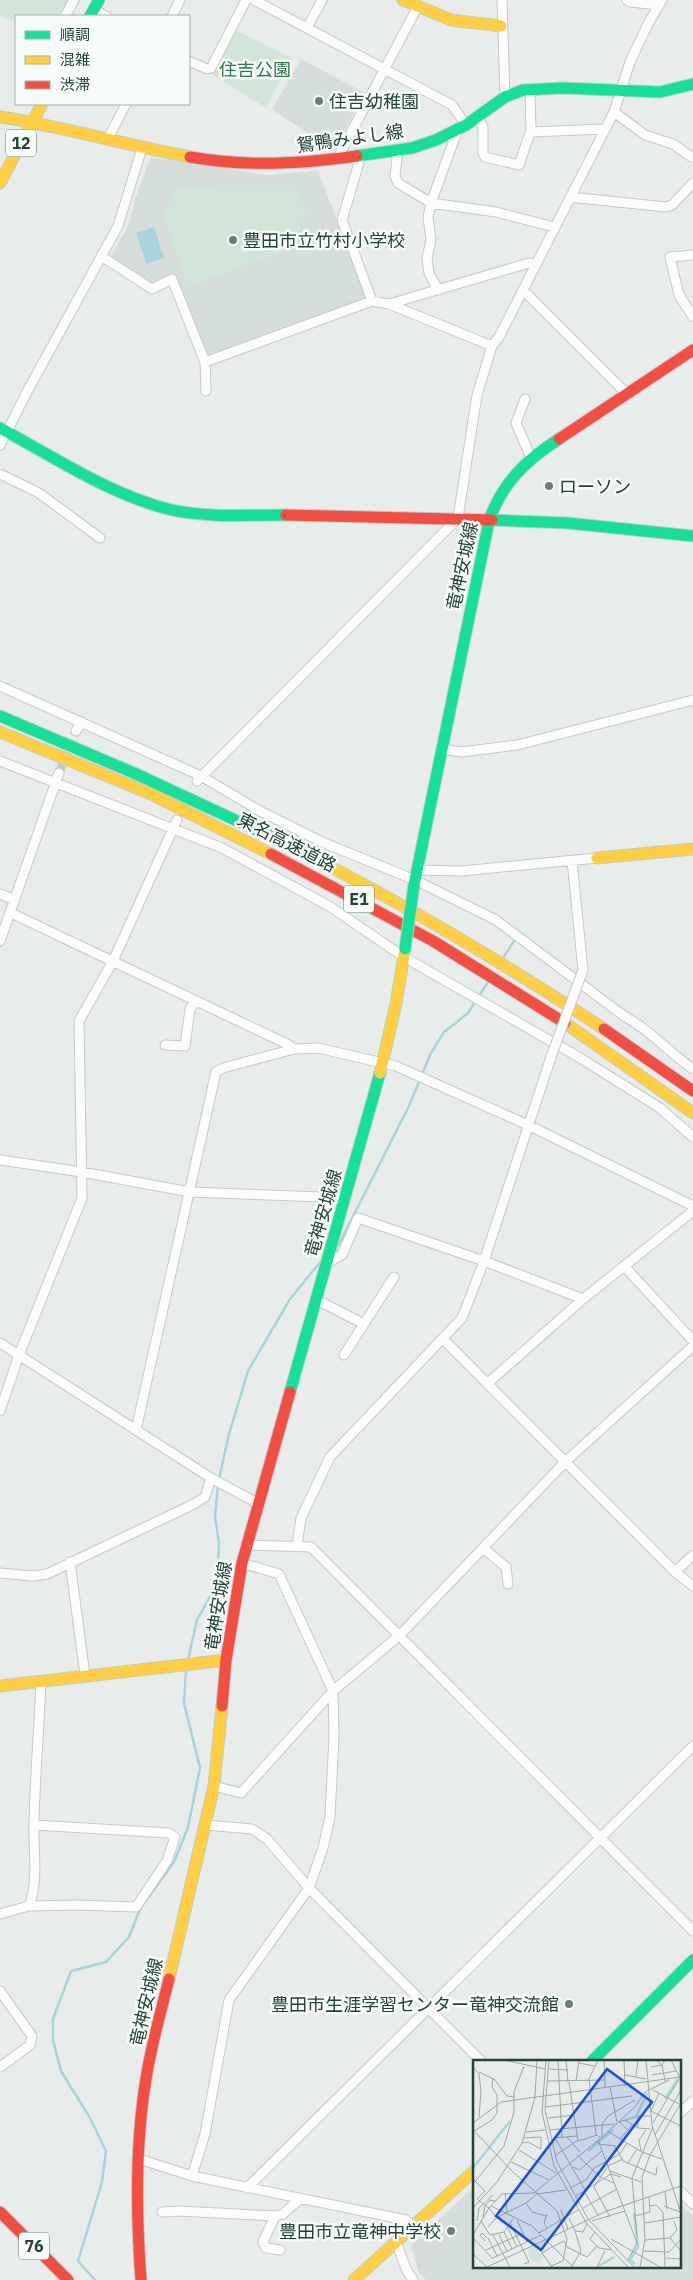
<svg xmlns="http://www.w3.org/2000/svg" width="693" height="2280" font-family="'IBM Plex Sans','Noto Sans JP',sans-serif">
<rect width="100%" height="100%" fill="#e8edeb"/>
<path fill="#d6dedb" d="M301 59 365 93 335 149H331L272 109Z
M151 157 265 175 318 171 368 300 207 358 183 300 174 275 154 285H149L110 258 130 222 135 199Z
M474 2187V2266H679V2202L693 2216V2280H426L418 2271 411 2245Z"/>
<path fill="#d1e6d8" d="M0 0H70L62 16H16V22L0 16Z
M235 30 292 58 266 108 212 74Z
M222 185H294L306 211 294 247 187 287 164 216 175 190Z"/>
<path fill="#a9d4db" d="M154 227 164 258 146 264 136 233Z"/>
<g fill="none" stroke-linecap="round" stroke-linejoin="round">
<path stroke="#a9d4db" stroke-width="2.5" d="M503 958 514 941
M338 1246 409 1106 430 1055 444 1032 468 1013 488 982
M219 1479 229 1434 248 1371 290 1299 321 1261
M188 1660 197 1620 217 1584 219 1543 215 1516 218 1485
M95 2280 78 2261 102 2182 106 2151 90 2118 61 2071 53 2040V2019L71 1971 106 1962 129 1937 140 1909 174 1862 188 1827 200 1768 184 1703 186 1670"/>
<path stroke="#c1cbc8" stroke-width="9" stroke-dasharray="9 4.5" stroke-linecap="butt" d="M59 773 76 731"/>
<defs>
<path id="street" d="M254 0 452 105 466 125
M502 0 505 97
M627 0 630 2 659 5
M94 10 106 16
M65 16 74 0
M172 16 180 0
M307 28 322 0
M189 61 207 69 211 68 246 0
M614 112 645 135 673 144 693 158
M478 116 483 127V153L485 157 519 165 531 130 530 90
M531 132 604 129
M107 140 126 104
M398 150 395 176 398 183 431 203 496 212 554 227
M361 156 342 220 372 301
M338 157 417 8
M570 197 666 207 672 205 693 183
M693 255 670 257 679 295 693 317
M101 256 152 289 172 279 205 362 206 391
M438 290 429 273 427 258 431 240 428 217 431 203 458 129
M523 290 626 393
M389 304 529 263 536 264
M205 362 372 301 389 304 492 346
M525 399 516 423 531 458
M0 445 28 390 118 226 142 148
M0 474 39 493 100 538
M0 686 201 776 260 811 322 842 415 880 496 920 624 1016C649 1029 670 1053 693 1069
M76 731 82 722
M441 749 462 752 517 745 693 700
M0 761 222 848 329 906 404 957 582 1059 660 1108 693 1137
M197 781 458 518 477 395 492 346 499 337 614 112 630 62 648 24 662 0
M572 861 583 970
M418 870 461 871 597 858
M0 894 15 900
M11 913 287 1044 294 1049
M0 941 59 773
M165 1045 185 1046 190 1009 197 1001
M0 1160 82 1172 190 1192 346 1198
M326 1263 342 1255 358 1218 484 1261 583 1299
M625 1267 693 1341
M315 1302 323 1303 364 1324
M444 1340 675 1572 693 1586
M0 1343 211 1478 259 1504
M344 1355 394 1277
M488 1383 583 1299 693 1211
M0 1411 19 1355 82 1198 79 1021 113 961 177 820
M136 1430 216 1072 223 1068 294 1049 318 1048 396 1066 528 1125 693 1206
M247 1545 311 1547 693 1931
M297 1546 301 1518 330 1457 462 1318 484 1261 551 1057
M483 1548 506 1567 508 1584
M70 1562 85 1675
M675 1572 693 1555
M0 1573 33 1576 47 1574 194 1504 205 1497 211 1478
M214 1786 241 1793 333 1691 400 1635 565 1462 693 1346
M206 1825 252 1829 267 1839 309 1888 481 2061
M29 1906C39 1880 33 1851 34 1823 35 1776 39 1729 41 1682
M0 1914 29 1906 78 1905 136 1907 167 1861 175 1837 169 1833 34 1825
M0 1991 32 2036 30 2045 0 2067
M679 2114 693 2101
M139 2159 192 2176 406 2220 413 2226
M192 2176 205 2134 229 2000 309 1888 323 1848 330 1817 334 1736 333 1691 279 1574 242 1563
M247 2188 693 1746
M679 2190 693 2204
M162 2212 179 2211 275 2216 283 2214 300 2199
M275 2216 263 2242 266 2248 280 2250
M396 2241 406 2269 413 2280"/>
<path id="fast" d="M90 16 99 0
M357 156 412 148 436 140 466 125 505 97 523 90 563 88 660 92 693 84
M0 428C54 457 112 496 172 510 209 518 249 515 286 515
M492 520 567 523 693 536
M0 716 134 773 276 839
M414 885 489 521C502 483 526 460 559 439
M290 1392 380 1073
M592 2061 693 1960"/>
<path id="slow" d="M403 0 451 20 501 26
M0 117C64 127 126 145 190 157
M0 183 42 104
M0 732 151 794 271 854
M276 839C389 895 498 959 604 1029
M597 858 693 849
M565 1023 693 1113
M380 1073 396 1004 405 949
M0 1686 226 1660
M169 1979 214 1786 222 1706
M354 2280 474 2171"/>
<path id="jam" d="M190 157C247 167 300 164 357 156
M559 439 693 350
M286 515 492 520
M271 854 433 941 565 1023
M604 1029 693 1091
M222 1706 226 1660 242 1563 290 1392
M0 2212 68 2280
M141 2280C136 2214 135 2145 146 2079 151 2045 161 2012 169 1979"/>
</defs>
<use href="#street" stroke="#c5cac8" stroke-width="11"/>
<use href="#fast" stroke="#c3cbc8" stroke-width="13"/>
<use href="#slow" stroke="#c3cbc8" stroke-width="13"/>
<use href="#jam" stroke="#c3cbc8" stroke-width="13"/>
<use href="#street" stroke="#fcfcfc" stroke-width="9"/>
<use href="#fast" stroke="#16e098" stroke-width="11"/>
<use href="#slow" stroke="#ffcf43" stroke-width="11"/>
<use href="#jam" stroke="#f24e42" stroke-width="11"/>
<defs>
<path id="street-bridge" d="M551 1057 583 970"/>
<path id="fast-bridge" d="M405 949 414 885"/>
</defs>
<use href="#street-bridge" stroke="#c5cac8" stroke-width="11" stroke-linecap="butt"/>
<use href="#fast-bridge" stroke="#c3cbc8" stroke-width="13" stroke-linecap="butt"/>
<use href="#street-bridge" stroke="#fcfcfc" stroke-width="9"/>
<use href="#fast-bridge" stroke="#16e098" stroke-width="11"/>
</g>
<g fill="#697e78" stroke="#f7fbf9" stroke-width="2">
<circle cx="319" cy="101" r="5"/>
<circle cx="233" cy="240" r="5"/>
<circle cx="549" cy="486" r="5"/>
<circle cx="569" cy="2004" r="5"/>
<circle cx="451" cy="2231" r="5"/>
</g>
<g text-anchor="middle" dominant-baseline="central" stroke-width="5" stroke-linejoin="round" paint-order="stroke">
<g fill="#f7fbf9" stroke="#637a73" stroke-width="1">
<rect x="6" y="129.5" width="30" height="27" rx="4"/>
<rect x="344" y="885.5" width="30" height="27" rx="4"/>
<rect x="19" y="2232.5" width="30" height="27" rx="4"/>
</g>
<g font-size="16" font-weight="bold" fill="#24423a">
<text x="21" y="143">12</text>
<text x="359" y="899">E1</text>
<text x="34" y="2246">76</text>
</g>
<g font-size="18" fill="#2d7a4b" stroke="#f7fbf9">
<text x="255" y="69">住吉公園</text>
</g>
<g font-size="18" fill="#24423a" stroke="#f7fbf9" text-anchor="start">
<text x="329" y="101">住吉幼稚園</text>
<text x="243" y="240">豊田市立竹村小学校</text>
<text x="559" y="486">ローソン</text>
<text x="559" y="2004" text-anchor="end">豊田市生涯学習センター竜神交流館</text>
<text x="441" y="2231" text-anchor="end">豊田市立竜神中学校</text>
</g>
<g font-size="18" fill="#24423a" stroke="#f7fbf9">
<text transform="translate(350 138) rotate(-8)">鴛鴨みよし線</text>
<text transform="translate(462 566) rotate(-78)">竜神安城線</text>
<text transform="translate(287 842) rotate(27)">東名高速道路</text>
<text transform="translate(323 1213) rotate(-74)">竜神安城線</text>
<text transform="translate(218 1606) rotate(-81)">竜神安城線</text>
<text transform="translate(146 2002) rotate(-77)">竜神安城線</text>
</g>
</g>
<g transform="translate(473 2060)">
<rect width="208" height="208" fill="#e8edeb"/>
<path d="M55 194a8 8 0 1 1 16 0a8 8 0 1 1-16 0Z" fill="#d1e6d8"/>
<path fill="none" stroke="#a9d4db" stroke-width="2.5" d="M192 39 205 19M152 60 163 57 174 33M115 91 140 70M0 108 37 61M161 153 165 187 157 200 162 204M126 206 141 197"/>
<path fill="none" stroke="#9aa9a4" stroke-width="1" d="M31 0 72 9M73 0 69 52 81 106 114 164 155 207M76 0 72 50 84 102 115 159 161 207M85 0 89 77M93 0 95 22M125 0 116 19 123 74 127 78M131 0 132 27M151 0 152 26M173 0 179 65 208 153M183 0 189 5 192 21M198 0 208 20M106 3 121 6M0 7 6 14 8 31 6 57M178 7 189 5 192 0M76 9 95 10M6 12 22 20 34 36 41 37M152 15 173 19M179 15 203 11M163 16 165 0M75 21 131 20M103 21 106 0M96 22 105 81M137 27 144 62M180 30 206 44M186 33 178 51 208 66M73 47 159 36M75 58 101 55M0 63 28 42 207 17M180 63 206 19M165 68V56H177M0 70V96M76 70 141 64M155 70 146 62 152 60 165 68 177 69M1 71 19 60 24 53V35L19 27 20 18M134 71 169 92 189 99M2 72 41 113 84 151 94 179 90 201 78 206M53 72 72 70M182 75 208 30M94 77 107 92M129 77V64L135 56 162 40M50 78 68 77M80 78 104 76M82 78 112 130M147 79 159 65M125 80 164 183 155 200M49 83 55 82 68 89V77M126 84 142 86 150 101 183 115 184 107M46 90 83 113M168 91 166 80 173 70M83 95 102 82 124 75M104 95 127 117 141 123M38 102 76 120M155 103 164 89M100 107 106 110 129 91M137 111 168 122M0 119 12 131 4 139 16 148 18 146 59 166 100 207M0 124 31 86 41 52V32L51 6M97 128 113 120 121 108 147 94 154 83M111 131 125 155M192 132 194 149M32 133 34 152M103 136 138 114 148 117M53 143 59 152 73 156M18 146 29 134 61 133 129 77 162 47 172 32 196 20M177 146 183 145 190 152 192 207M191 146 207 152M0 148 24 122 49 83 62 37 64 0M110 148 144 129M88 150 95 169M74 154 71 163 74 168M162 156 177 152 176 137M10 157 12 146 17 140 22 141M137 157 121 127 135 106 150 99M96 158 102 171 110 172 114 164M44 160 54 182M4 161 6 148 20 135M8 161 17 175M119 161 152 151M37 163 56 202 51 204M172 163 208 157M15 167 23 158 53 143 64 134 93 130M35 168 44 187M31 172 39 189M122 172 117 179 126 188 138 190M66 173 105 150M0 175 16 148 24 158M17 175 31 172 40 159M20 175 37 207M26 175 34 191M164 176 159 118 180 67M0 178 20 199M15 178 24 196M197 178 208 191M138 179 187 207M172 180 197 178 204 170 201 161M12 181 7 175 9 173 14 178M13 190 50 173M171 191 196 192 208 179M0 194 14 207M20 198 68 175M193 198 208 199M99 206 108 191 102 171M14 207 134 151 208 126M79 207 69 193 79 187 91 181 94 187 114 197 124 186M124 207 132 191M167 207 172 180 169 117 177 95 208 43"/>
<path fill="#1d4ed8" fill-opacity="0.15" stroke="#1d4ed8" stroke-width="2.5" d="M134 9 179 42 68 190 23 156Z"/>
<rect width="208" height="208" fill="none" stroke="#24423a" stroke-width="2.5"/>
</g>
<rect x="15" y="15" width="175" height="90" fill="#f7fbf9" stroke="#a3b1ad"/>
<rect x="25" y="31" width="25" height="8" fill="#16e098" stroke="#a3b1ad"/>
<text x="60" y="40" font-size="15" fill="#24423a">順調</text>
<rect x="25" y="56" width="25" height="8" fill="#ffcf43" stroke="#a3b1ad"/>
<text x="60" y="65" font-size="15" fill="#24423a">混雑</text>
<rect x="25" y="81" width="25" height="8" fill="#f24e42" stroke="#a3b1ad"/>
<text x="60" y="90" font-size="15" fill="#24423a">渋滞</text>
</svg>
